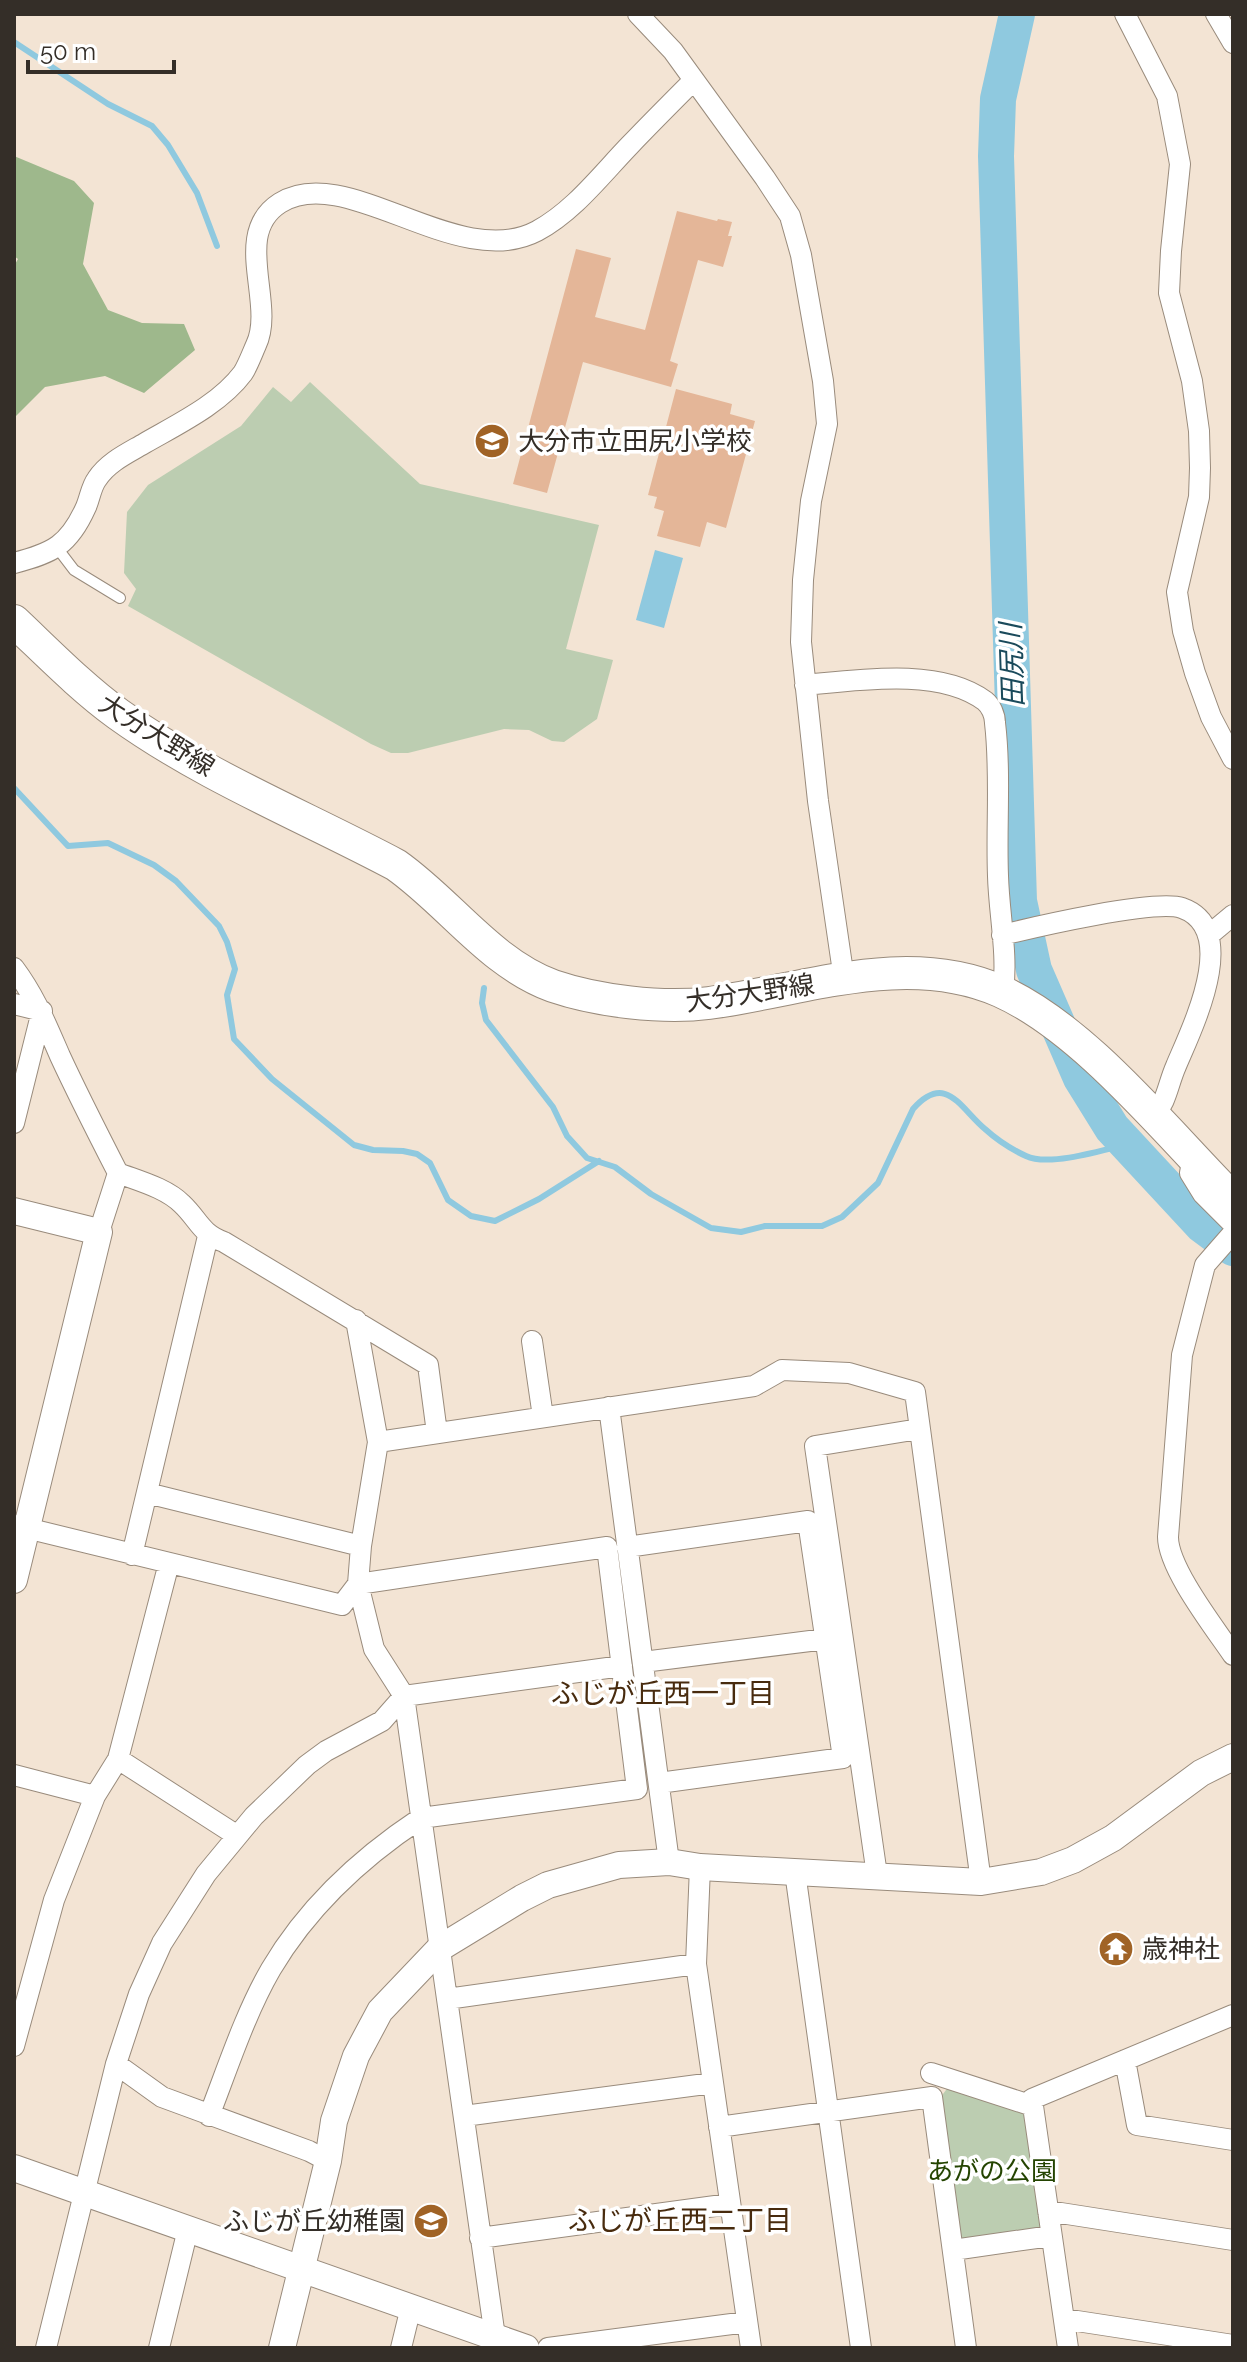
<svg xmlns="http://www.w3.org/2000/svg" width="1247" height="2362" font-family="Raleway,'Noto Sans JP',sans-serif">
<rect width="100%" height="100%" fill="#f3e4d4"/>
<path fill="#bccdb1" d="M310 382 420 484 599 525 566 649 613 660 597 719 564 742 552 741 529 730 504 729 408 753H391L371 744 128 606 136 589 124 573 127 512 148 485 241 426 273 387 291 402Z
M949 2086 1025 2111 1042 2231 961 2243 940 2098Z"/>
<path fill="#9eb88c" d="M14 156 74 181 94 203 83 264 108 310 142 323 184 324 195 350 144 393 105 376 45 387 14 418V266L18 259 14 256Z"/>
<path fill="#8fc9df" d="M655 550 683 558 664 628 636 620Z"/>
<g fill="none" stroke-linecap="round" stroke-linejoin="round">
<path stroke="#8fc9df" stroke-width="6" d="M14 42 108 104 152 126 168 145 197 193 217 246
M14 788 68 846 108 843 154 865 176 881 219 926 227 942 235 969 227 995 234 1039 272 1079 354 1145 373 1150 403 1151 417 1154 430 1163 448 1200 471 1216 495 1221 539 1199 599 1161
M484 988 482 1003 486 1020 553 1107 567 1136 587 1158 615 1167 651 1194 711 1228 741 1232 765 1226H822L842 1217 878 1183 913 1109C946 1072 960 1108 985 1129 996 1139 1013 1150 1026 1156 1049 1167 1104 1150 1128 1144"/>
<path stroke="#8fc9df" stroke-width="36" d="M1017 14 998 99 996 156 1019 901 1034 970 1081 1078 1112 1128 1202 1225 1233 1248"/>
</g>
<path fill="#e4b698" d="M677 211 717 221 718 219 732 222 728 236H732L723 267 698 260 670 361 678 364 671 387 583 362 547 493 513 484 576 249 611 258 595 317 645 330Z
M676 389 732 404 730 414 755 421 726 528 707 522 700 547 657 536 664 511 654 508 657 497 648 495Z
M1118 1930 1133 1951 1116 1965 1113 1961 1110 1963 1099 1950 1103 1947 1100 1944Z"/>
<g fill="none" stroke-linecap="round" stroke-linejoin="round">
<defs>
<path id="service" d="M58 549 74 570 120 598"/>
<path id="minor" d="M638 14 673 51 765 178 790 216 801 255 823 381 827 424 811 501 803 580 801 642 818 801 844 979
M1125 14 1167 96 1180 164 1171 251 1169 293 1192 381 1199 431 1200 468 1199 497 1177 592 1183 631 1195 673 1211 717 1233 759
M1216 14 1233 43
M14 563C53 553 69 545 86 507 90 498 91 487 97 479 108 462 128 453 145 443 178 424 220 404 243 373 248 365 252 354 256 345 276 303 231 234 280 203 346 161 458 273 537 231 574 211 601 175 630 145 651 123 672 102 694 80
M805 685C858 680 940 667 985 701 991 706 995 715 995 723 1001 774 996 825 998 876 999 914 1008 954 1003 992
M1002 935C1035 927 1155 899 1182 908 1242 929 1191 1030 1176 1066 1168 1084 1167 1101 1154 1116
M1209 935 1233 915
M14 968C35 996 46 1024 60 1056 78 1095 98 1134 118 1173L99 1232
M14 1004 42 1011 14 1123
M1192 1162 1190 1173 1203 1194 1233 1224
M118 1173C139 1181 166 1188 182 1204 199 1220 200 1233 224 1242L428 1365 437 1433
M1233 1233 1205 1265 1182 1355 1168 1537C1168 1568 1214 1627 1233 1655
M356 1320 378 1442 361 1546 358 1584 374 1649 404 1696 495 2337 492 2347
M532 1341 543 1417
M609 1407 669 1862
M378 1442 754 1386 782 1370 849 1373 915 1392 981 1882
M147 1493 361 1546
M14 1525 342 1605 358 1584 607 1547 637 1789 421 1818C362 1857 307 1908 271 1969 245 2014 228 2067 209 2116
M627 1547 808 1521 843 1758 659 1783
M132 1555 208 1236
M643 1662 826 1639
M118 1759 236 1835
M14 1775 95 1796 118 1759 169 1563
M700 1867 696 1964 751 2348
M795 1872 861 2348
M877 1875 815 1446 919 1429
M447 1999 696 1964
M14 2046 54 1900 95 1796
M1125 2060 1137 2125 1233 2140
M116 2064 162 2097 309 2151 328 2161
M931 2073 1033 2106
M464 2116 713 2083
M719 2127 932 2097 966 2348
M1048 2211 1233 2240
M480 2238 730 2204
M953 2250 1051 2236
M1064 2319 1233 2345
M46 2348 116 2064 139 1994 162 1943 206 1874 254 1816 307 1765 326 1751 382 1721 404 1696 622 1666
M159 2348 188 2229
M401 2348 411 2307
M548 2348 747 2322
M1068 2348 1032 2099 1233 2015"/>
<path id="tertiary" d="M14 1211 99 1232 14 1580
M14 2168 526 2348
M282 2348 328 2161 334 2121 356 2056 380 2011 440 1948 522 1898 548 1885 619 1865 669 1862 700 1867 981 1882 1041 1872 1073 1860 1113 1838 1201 1773 1233 1757"/>
<path id="primary" d="M14 621C48 653 81 687 118 714 204 776 304 816 396 865 450 903 490 963 553 986 597 1001 662 1009 709 1003 804 990 906 950 1000 991 1085 1029 1167 1133 1233 1199"/>
</defs>
<use href="#service" stroke="#998b7c" stroke-width="12"/>
<use href="#minor" stroke="#998b7c" stroke-width="22"/>
<use href="#tertiary" stroke="#998b7c" stroke-width="28"/>
<use href="#primary" stroke="#998b7c" stroke-width="34"/>
<use href="#service" stroke="#fff" stroke-width="10"/>
<use href="#minor" stroke="#fff" stroke-width="20"/>
<use href="#tertiary" stroke="#fff" stroke-width="26"/>
<use href="#primary" stroke="#fff" stroke-width="32"/>
</g>
<defs>
<symbol id="school-disc" viewBox="-11 -11 22 22"><circle r="9.5" fill="#a06326" stroke="#fff"/><path d="M0-5L7-2L0 1L-7-2ZM-4 1L0 2.5L4 1V4Q0 6-4 4Z" fill="#fff"/></symbol>
<symbol id="temple-disc" viewBox="-11 -11 22 22"><circle r="9.5" fill="#a06326" stroke="#fff"/><path d="M0-6L5-2H3V0L6.5 2.5H4V6H1.5V3h-3V6H-4V2.5H-6.5L-3 0V-2H-5Z" fill="#fff"/></symbol>
</defs>
<g fill-rule="evenodd">
<use href="#school-disc" x="472" y="421" width="40" height="40"/>
<use href="#temple-disc" x="1096" y="1929" width="40" height="40"/>
<use href="#school-disc" x="411" y="2201" width="40" height="40"/>
</g>
<g text-anchor="middle" dominant-baseline="central" stroke-width="7" stroke-linejoin="round" paint-order="stroke">
<g font-size="26" fill="#342e28" stroke="#fff" text-anchor="start">
<text x="518" y="441">大分市立田尻小学校</text>
<text x="1142" y="1949">歳神社</text>
<text x="405" y="2221" text-anchor="end">ふじが丘幼稚園</text>
</g>
<g font-size="26" fill="#342e28" stroke="#fff">
<text transform="translate(157 735) rotate(32)">大分大野線</text>
<text transform="translate(750 993) rotate(-8)">大分大野線</text>
</g>
<g font-size="26" fill="#244401" stroke="#fff">
<text x="992" y="2171">あがの公園</text>
</g>
<g font-size="28" font-style="italic" fill="#1a4a5b" stroke="#fff">
<text transform="translate(1012 665) rotate(-92)">田尻川</text>
</g>
<g font-size="28" fill="#482b0e" stroke="#fff">
<text x="663" y="1693">ふじが丘西一丁目</text>
<text x="680" y="2220">ふじが丘西二丁目</text>
</g>
</g>
<rect width="1247" height="2362" fill="none" stroke="#342e28" stroke-width="32"/>
<path d="M28 60v12h146v-12" fill="none" stroke="#342e28" stroke-width="4"/>
<text x="40" y="60" font-size="24" fill="#342e28" stroke="#ffffff" stroke-width="6" paint-order="stroke">50 m</text>
</svg>
